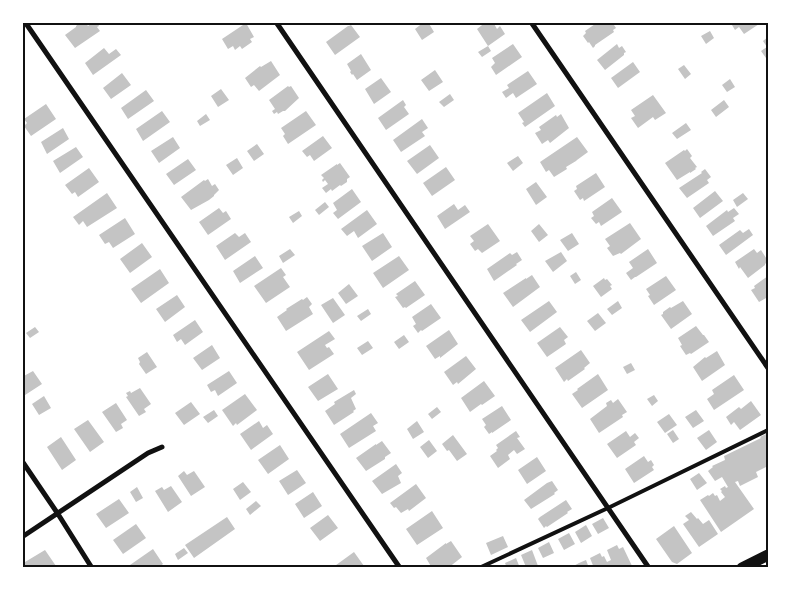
<svg xmlns="http://www.w3.org/2000/svg" width="791" height="590" font-family="'PT Sans Narrow',sans-serif">
<rect width="100%" height="100%" fill="#fff"/>
<path fill="#c4c4c4" d="M81 22H85L88 26 93 22H97L99 26 97 27 100 31 75 48 65 35 76 27V26Z
M424 22H428L434 32 422 40 415 29Z
M486 22H493L497 29 500 26 505 34 488 46 477 29Z
M598 22H603L605 25 609 22H612L616 28 613 30 614 32 595 45V46L593 48 589 42 588 43 583 36 586 33 585 31Z
M736 22H762L744 34 739 27 735 30 732 25Z
M246 23 254 37 250 39 252 42 242 49 240 46 235 50 233 46 228 49 222 39Z
M351 25 360 37 335 55 326 42 348 26H349Z
M710 31 714 38 706 44 701 36Z
M768 37V56L766 58 761 51 767 47 763 41Z
M513 44 522 57 496 75 491 67 495 63 492 58Z
M617 44 619 48 622 46 626 52 624 53V55L605 70 597 60Z
M488 46 491 51 482 57 478 52Z
M104 48 109 54 116 49 121 55 93 75 85 63Z
M361 54 371 70 357 80 353 74 352 75 350 72 351 71 347 64Z
M271 61 280 75 259 91 254 85 251 87 245 78 260 66 261 67Z
M633 62 640 72 618 88 611 78Z
M684 65 691 74 685 79 678 69Z
M435 70 443 82 429 91 421 80Z
M528 71 537 84 516 98 513 93 506 98 502 92 509 88 507 85Z
M122 73 131 85 111 99 103 88Z
M381 78 391 92 374 104 365 89Z
M730 79 735 87 727 92 722 85Z
M288 86 289 87 291 86 299 98 285 111H283L278 114 277 112 274 114 272 111 275 109 269 100Z
M221 89 229 100 218 107 211 96Z
M146 90 154 101 128 119 121 108Z
M547 93 555 106 525 127 522 123 524 122 518 113Z
M450 94 454 100 444 107 439 102Z
M653 95 666 113 655 120 653 117 638 128 631 118 635 116 631 110Z
M403 100 406 105 404 107 409 114 386 130 378 118Z
M724 100 729 107 716 117 711 110Z
M46 104 56 119 31 136 24 126 27 123 24 119Z
M162 111 170 122 143 141 136 129Z
M306 111 316 125 288 144 283 136 285 134 281 128Z
M206 114 210 120 200 126 197 121Z
M561 114 569 128 550 143 548 140 542 144 535 133 541 130 539 127 556 115 557 117Z
M422 119 428 128 422 132 425 136 401 152 393 140Z
M686 123 691 130 677 139 672 133Z
M63 128 69 139 47 154 41 142Z
M323 136 332 148 314 161 310 155 307 157 302 151Z
M173 137 180 148 159 163 151 151Z
M577 137 588 152 577 160 576 161 566 167 567 169 554 177 549 170 546 172 540 162Z
M257 144 264 154 254 161 247 151Z
M430 145 439 158 417 174 407 161Z
M76 147 83 157 60 173 53 161Z
M687 149 692 156 690 158 697 167 695 168 696 169 690 173V172L677 180 665 163 684 150 685 151Z
M518 156 523 163 513 171 507 163Z
M237 158 243 168 233 175 226 165Z
M188 159 196 170 174 185 166 174Z
M340 163 350 177 347 179V182L341 186 340 185 332 191 331 189 326 193 322 188 328 184 325 180 323 182 322 180 324 178 321 175 337 164V165Z
M446 167 455 180 432 196 423 183Z
M89 168 99 182 78 197 75 192 72 194 65 185Z
M705 169 711 177 707 180 709 183 687 198 679 188 702 173 701 172Z
M596 173 605 187 584 201 583 198 580 200 574 191 577 189 576 186Z
M208 179 212 186 215 184 219 190 214 195V196L209 200 191 210 181 197 204 180 205 181Z
M536 182 547 197 536 205 526 189Z
M352 189 361 202 338 219 333 213 337 210 333 203Z
M715 191 723 201 700 218 693 208Z
M107 193 117 208 87 227 83 221 79 225 73 217Z
M743 193 748 199 737 207 733 200Z
M612 198 622 212 601 226 599 222 596 224 591 218 594 216 592 212Z
M325 202 329 207 319 215 315 210Z
M454 204 458 210 465 205 470 212 445 229 437 216Z
M219 208 223 213 226 211 231 219 208 235 199 222Z
M734 208 739 214 733 218 735 221 713 236 706 226 727 210 728 212Z
M367 210 377 224 358 238 354 231 347 236 341 229Z
M299 211 302 216 293 223 289 217Z
M125 218 135 234 113 248 109 242 105 244 99 235Z
M630 223 641 239 621 254 620 253 613 256 607 248 610 246 605 239Z
M488 224 500 241 482 253 478 249 475 251 470 244 474 241 470 236Z
M539 224 548 235 539 242 531 231Z
M749 229 753 235 726 255 719 245 740 230 743 233Z
M235 233 239 237 245 233 251 242 225 260 216 246Z
M383 233 392 247 372 261 362 246Z
M572 233 579 244 568 251 560 240Z
M142 243 152 257 130 273 120 259Z
M290 249 295 255 283 263 279 256Z
M648 249 657 263 636 277H635L631 280 626 273 633 268 629 262Z
M754 249 757 253 761 250 768 261 765 264V265L748 278 740 267 739 269 735 262Z
M517 252 522 260 516 264 517 265 494 281 487 269 510 253 512 255Z
M561 252 567 261 553 272 545 261Z
M255 256 263 268 240 283 233 271Z
M399 256 409 270 383 288 373 273Z
M281 268 286 275 283 277 290 287 266 303 254 286Z
M160 269 169 283 141 303 131 289Z
M576 272 581 280 575 284 570 276Z
M532 275 540 287 513 307 503 293 526 278V279Z
M666 276 676 290 654 305 648 296 650 295 646 289Z
M768 276V297L759 302 751 290 755 288 754 286Z
M604 278 605 280 607 279 612 285 610 286 612 289 601 297 593 286Z
M415 281 425 295 406 308 405 307 403 308 395 297 398 296 396 294Z
M349 284 358 296 346 304 338 293Z
M177 295 185 307 165 322 156 309Z
M307 297 312 304 309 307 313 314 286 331 277 317 287 310 286 309 302 299 303 300Z
M333 298 345 315 333 323 321 305Z
M549 301 557 312 530 332 521 320Z
M618 301 622 308 612 315 607 309Z
M683 301 692 314 671 329 661 315 663 314V312L670 307 671 308Z
M431 304 441 318 422 331 421 330 418 333 413 326 416 324 412 317Z
M368 309 371 314 361 321 357 316Z
M598 313 606 323 595 331 587 321Z
M195 320 203 332 185 345 181 339 177 342 173 335Z
M696 326 703 335H704L709 342 691 354 690 353 686 355 680 346 682 345 678 338Z
M35 327 39 332 30 338 26 333Z
M560 327 568 337 564 340 566 344 547 357 537 343Z
M449 330 458 344 440 358V356L435 359 426 346Z
M329 331 335 339 325 345 327 348 329 347 334 354 309 370 297 352Z
M404 335 409 342 399 349 394 342Z
M368 341 373 348 362 355 357 348Z
M212 345 220 358 202 370 193 358Z
M581 350 590 363 584 368 585 369 568 381 567 379 564 382 555 368Z
M717 351 725 365 702 381 693 367 705 357 706 358Z
M147 352 157 367 146 374 139 364 140 362 138 358Z
M466 356 476 369 458 384 457 382 453 385 444 372Z
M631 363 635 370 627 374 623 367Z
M33 371 42 384 22 397V377Z
M229 371 237 383 218 396 215 390 211 392 207 385Z
M328 374 338 389 318 401 308 387Z
M598 374 608 390 582 408 572 394 578 390 577 389Z
M734 375 744 390 714 410 707 399 714 394 712 390Z
M484 381 495 396 482 405 481 404 470 412 461 398Z
M140 388 151 404 144 409 146 412 139 416 126 397 128 396 126 393 130 391 131 393Z
M354 390 356 394 351 398 356 409 353 411 354 412 334 425 325 411 335 404 334 402Z
M245 394 257 410 237 425 236 423 233 426 222 410Z
M654 395 658 401 652 406 647 399Z
M44 396 51 408 39 415 32 404Z
M618 399 627 412 622 415 623 417 599 433 590 419 607 406 606 403 611 400 613 403Z
M751 401 761 415 740 430 734 422 731 425 726 417 739 407 741 409Z
M191 402 200 414 184 425 175 413Z
M116 403 127 420 121 424 123 428 116 432 102 412Z
M502 406 511 420 492 433V432L489 434 484 427 486 425 482 419Z
M437 407 441 412 432 419 428 414Z
M214 410 218 416 208 423 203 417Z
M696 410 704 421 693 428 685 417Z
M371 413 378 423 373 426 376 431 349 448 340 434Z
M669 414 677 425 665 433 657 422Z
M88 420 104 442 90 452 74 429Z
M259 421 263 428 267 425 273 434 251 450 240 434Z
M417 421 424 432 413 439 407 429Z
M673 430 679 439 673 443 667 434Z
M709 430 717 442 706 450 697 438Z
M516 431 520 437 517 438 525 449 517 454 514 450 508 455 510 459 498 468 490 456 497 451 496 450 498 448 496 445Z
M626 431 630 437 635 433 639 438 634 442 636 445 617 458 607 444Z
M768 433V466L756 472 758 477 740 486 738 481 735 482 754 509 721 532 700 500 708 495 709 496 713 493 715 496 717 495 720 501 725 497 721 492 722 491 720 489 725 486 726 488 728 487 722 477 715 481 708 471 713 467 712 466 725 460 724 456 761 438 760 437Z
M453 435 467 454 457 461 449 450 447 451 442 444Z
M61 437 76 460 62 470 47 447Z
M429 440 437 451 428 458 420 447Z
M382 441 391 453 385 457V459L366 471 356 458 376 444V445Z
M280 445 289 459 268 474 258 460Z
M644 456 648 462 651 460 654 465 652 467 654 470 634 483 625 469Z
M537 457 546 471 527 484 518 470Z
M396 464 402 473 398 476 401 483 382 494 372 481Z
M297 470 306 483 288 495 279 481Z
M184 471 187 475 194 471 205 487 191 496 178 476Z
M699 473 707 483 697 490 690 479Z
M552 481 558 490 554 493 555 494 531 509 524 500 547 483Z
M243 482 251 492 240 500 233 489Z
M416 484 426 498 409 511 408 509 401 513 396 507 394 508 390 503Z
M171 486 182 502 168 512 155 491 162 487 164 490Z
M137 487 143 498 136 502 130 492Z
M313 492 322 506 304 518 295 504Z
M119 499 129 513 106 528 96 514Z
M566 500 572 509 567 512 568 513 547 527 546 526 544 528 538 519 540 517Z
M256 501 261 506 250 515 246 509Z
M432 511 443 528 417 545 406 529Z
M691 512 697 519 698 518 703 524 709 520 718 534 699 547 683 524 689 520 685 516Z
M328 515 338 528 320 541 310 528Z
M227 517 235 529 194 558 185 545Z
M603 518 609 528 598 534 592 524Z
M136 524 146 538 123 554 113 540Z
M586 525 592 536 581 543 575 532Z
M674 526 692 553 677 564 672 562 656 539Z
M569 533 575 544 564 550 558 539Z
M503 536 508 547 491 555 486 543Z
M451 541 462 557 448 568H432L426 558 446 543V544Z
M549 542 554 553 543 558 538 548Z
M617 545 619 549 623 547 633 568H594L590 558 600 553 602 557 604 556 607 562 611 560 607 550Z
M184 548 188 553 178 560 175 554Z
M153 549 163 564 158 568H132L130 565Z
M45 550 56 566 53 568H22V565L25 562Z
M532 550 538 566 533 568 532 565 526 567 521 555Z
M354 552 364 566 362 568H332Z
M516 558 520 568H507L505 563Z
M586 560 589 568H570L579 563Z"/>
<g fill="none" stroke-linecap="round" stroke-linejoin="round">
<path stroke="#111" stroke-width="4" d="M479 568 608 508 768 430"/>
<path stroke="#111" stroke-width="5" d="M25 22 400 568
M276 22 649 568
M531 22 768 368
M22 461 58 514 92 568
M22 537 148 453 162 447"/>
<path stroke="#111" stroke-width="11" d="M742 568 768 555"/>
</g>
<rect width="791" height="590" fill="none" stroke="#ffffff" stroke-width="48"/>
<rect x="24" y="24" width="743" height="542" fill="none" stroke="#111" stroke-width="2"/>
</svg>
